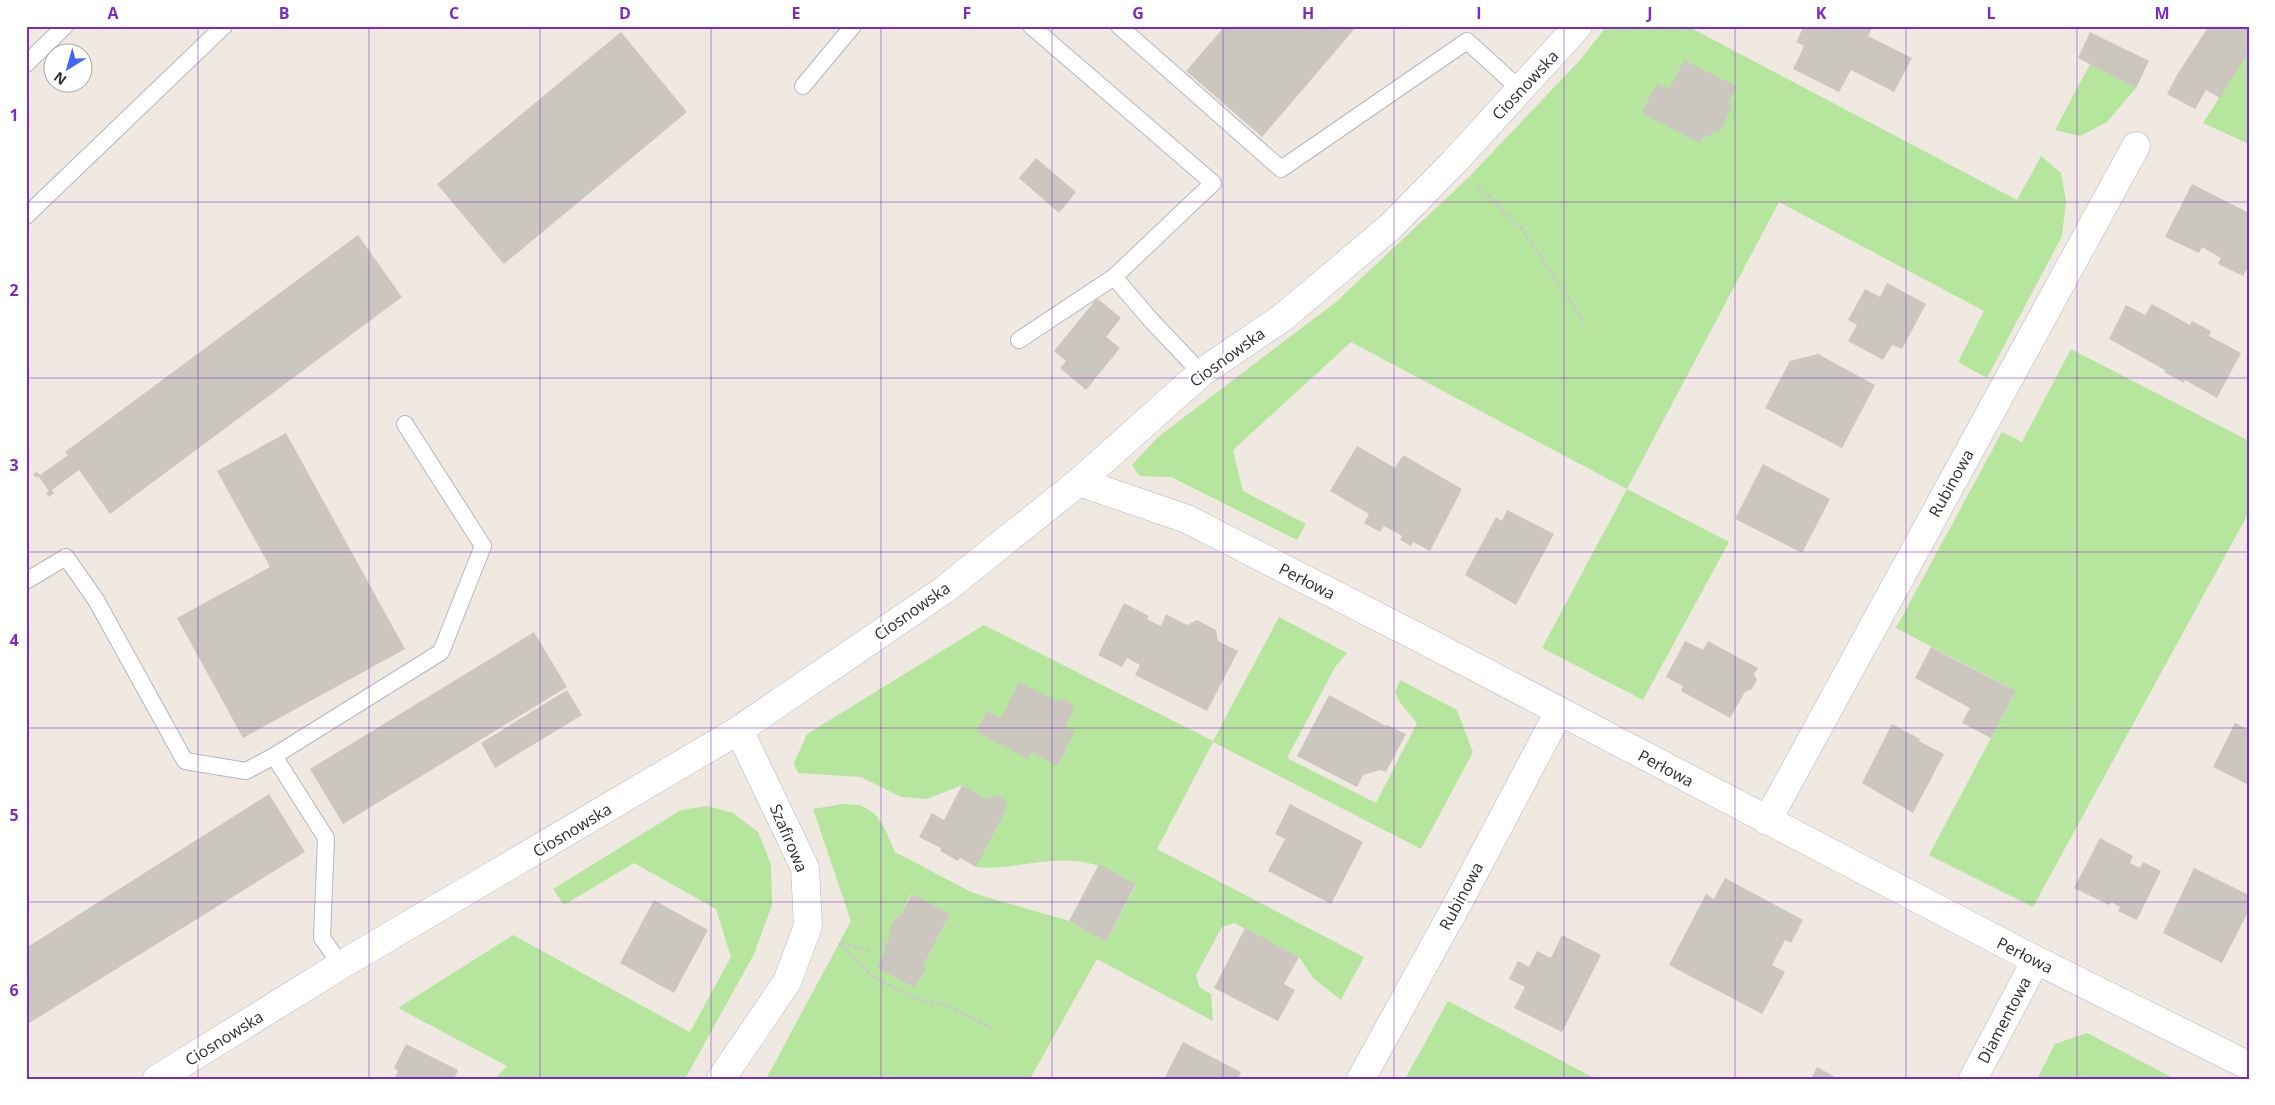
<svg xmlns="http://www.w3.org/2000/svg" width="2275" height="1105" font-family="'Open Sans',sans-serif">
<rect width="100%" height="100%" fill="#efe9e1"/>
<path fill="#b6e59e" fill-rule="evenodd" d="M1607 26H1687L2017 200 2041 156 2061 173 2066 201 2062 236 1987 378 1958 362 1984 311 1779 202 1627 489 1729 542 1643 700 1542 648 1627 489 1351 342 1233 450 1243 491 1306 524 1297 540 1171 477 1140 476 1132 465 1158 437 1336 302 1469 177 1580 60Z
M2249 52V144L2203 123Z
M2090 64 2136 88 2107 122 2080 136 2055 130Z
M2071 349 2249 441V512L2033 907 1929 855 2016 691 1896 628 2002 432 2022 442Z
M1279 617 1347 653 1335 667 1287 758 1376 803 1417 723 1401 704 1395 693 1400 680 1457 710 1473 752 1421 849 1213 742 1157 849 1364 957 1341 1000 1314 979 1299 957 1234 923 1222 927 1196 975 1199 987 1211 994 1213 1021 1097 959 1030 1079H766L851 921 813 809 843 804 860 805 874 813 884 827 895 852 973 893 1069 921 1106 942 1136 885C1097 859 1071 857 1026 864 1009 866 994 869 976 867L1004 799 996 795 987 799 962 785 927 799 901 797 861 777 798 773 794 763 807 734 984 625 1213 741ZM911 894 950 914 923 966 925 968 915 988 877 968 886 949 883 948 891 933 888 931 896 917 898 919Z
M707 806 733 813 758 832 771 864 772 905 754 954 685 1079H495L507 1066 398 1008 513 935 690 1032 731 957 716 909 634 863 564 905 553 889 681 810Z
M1448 1001 1596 1079H1405Z
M2087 1033 2175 1079H2037L2055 1044Z"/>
<path fill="#cbc7bf" d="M1225 26H1357L1262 137 1186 71Z
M1804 26H1873L1868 36 1912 58 1894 92 1851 70 1839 92 1793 69 1804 46 1796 42Z
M2209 26H2249V52L2220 98 2206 90 2195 109 2167 94 2178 73Z
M621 32 687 112 504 264 437 184Z
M2090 32 2149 61 2136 88 2078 58Z
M1684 60 1736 86 1728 103 1732 106 1719 133 1714 130 1710 138 1704 135 1700 143 1641 113 1657 83 1669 89Z
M1036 158 1076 192 1059 213 1019 178Z
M2192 184 2249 213V265L2243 276 2218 264 2221 258 2202 247 2199 253 2165 237Z
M358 235 402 297 110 514 79 470 52 490 54 493 49 497 46 493 49 491 38 476 36 478 33 474 37 472 40 475 68 455 65 452Z
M1887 283 1926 304 1902 349 1892 345 1883 360 1848 341 1857 325 1848 320 1865 289 1880 297Z
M1097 298 1121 318 1106 337 1120 348 1086 390 1060 368 1066 361 1054 351Z
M2152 304 2190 325 2192 321 2211 331 2209 336 2241 353 2217 398 2185 380 2184 383 2164 372 2165 370 2109 339 2126 305 2145 315Z
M1818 354 1875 385 1842 448 1765 408 1790 361Z
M286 433 405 649 243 738 177 618 270 567 217 471Z
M1357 446 1395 468 1403 455 1462 489 1430 551 1413 542 1411 546 1400 540 1402 536 1384 526 1380 532 1364 523 1369 514 1330 491Z
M1763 464 1830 499 1802 553 1735 519Z
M1507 510 1554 534 1516 605 1465 575 1496 517 1502 521Z
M1124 603 1149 616 1147 619 1161 626 1166 614 1187 625 1197 620 1216 630 1218 641 1238 651 1207 711 1135 675 1140 665 1127 658 1122 667 1098 655Z
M534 632 567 687 343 824 310 769Z
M1685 641 1703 650 1708 641 1758 668 1754 674 1757 680 1752 689 1745 692 1730 718 1681 691 1683 686 1666 677Z
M1931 647 2016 691 1991 738 1962 723 1970 708 1915 678Z
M1019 682 1056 701 1064 699 1071 703 1074 711 1065 727 1075 732 1057 766 1031 752 1028 759 976 732 987 711 1001 718Z
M567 690 582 715 495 768 481 743Z
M1329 695 1386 726 1387 725 1406 734 1386 772 1381 770 1363 775 1357 787 1297 756Z
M2235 723 2249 730V785L2213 767Z
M1892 724 1920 739 1919 741 1944 754 1913 813 1862 783Z
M962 785 987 799 996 795 1004 799 1007 808 976 867 960 858 958 861 940 851 941 848 919 837 932 813 944 820Z
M269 794 305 852 26 1025V948Z
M1290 804 1363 842 1331 904 1268 871 1285 839 1275 834Z
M2100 838 2133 856 2130 863 2140 868 2143 862 2161 871 2137 920 2118 911 2120 907 2111 902 2109 905 2074 888Z
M1099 864 1136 884 1106 942 1069 921Z
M2194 868 2249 895V910L2222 963 2163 933Z
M1725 878 1803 920 1791 943 1785 940 1772 965 1785 972 1762 1014 1669 965 1706 894 1714 899Z
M912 894 950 914 923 966 926 968 915 988 877 968 886 949 883 948 891 933 888 931 896 917 898 919Z
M654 900 708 930 674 993 620 963Z
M1245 928 1299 957 1284 984 1295 990 1278 1021 1214 988Z
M1562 935 1601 955 1562 1032 1514 1008 1525 987 1509 979 1518 961 1529 967 1537 951 1551 958Z
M1183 1042 1241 1072 1238 1079H1164Z
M406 1044 458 1070 454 1079H394L398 1071 394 1068Z
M1817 1067 1839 1079H1811Z"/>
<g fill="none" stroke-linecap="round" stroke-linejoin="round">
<defs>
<path id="lane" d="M1031 26 1213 183 1114 277
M1119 26 1281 169 1467 41 1521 90
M26 64 65 26
M803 86 853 26
M26 216 224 26
M1019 340 1114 277 1149 318 1201 373
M26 581 66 557 96 600 185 761 246 771 274 756 326 838 322 938 341 965
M274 756 441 652 483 546 405 424"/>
<path id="street" d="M1079 482 1187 519 1439 648 2022 953 2249 1066
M1767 821 2136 146
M157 1079 341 965 739 730 944 590 1079 482 1201 373 1282 318 1390 227 1454 162 1578 26
M721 1079 787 982 808 926 805 868 739 730
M1361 1079 1459 901 1559 712
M1973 1079 2036 960"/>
</defs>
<use href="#lane" stroke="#b4b7c1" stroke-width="18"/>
<use href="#street" stroke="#b4b7c1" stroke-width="29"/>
<path stroke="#c9c9c9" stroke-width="3" stroke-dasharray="4 2.5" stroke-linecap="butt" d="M1478 186 1521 228 1585 323
M839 943 872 976 911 997 950 1007 993 1029
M841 943 872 952"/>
<use href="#lane" stroke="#fff" stroke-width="16"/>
<use href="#street" stroke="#fff" stroke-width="28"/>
</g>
<path fill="none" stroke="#7b2cbf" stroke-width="1" stroke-opacity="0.55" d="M198 26V1079M369 26V1079M540 26V1079M711 26V1079M881 26V1079M1052 26V1079M1223 26V1079M1394 26V1079M1564 26V1079M1735 26V1079M1906 26V1079M2077 26V1079M26 202H2249M26 378H2249M26 552H2249M26 728H2249M26 902H2249"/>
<g text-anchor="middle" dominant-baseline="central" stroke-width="5" stroke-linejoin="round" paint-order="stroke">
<g font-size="16" fill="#2e2e2e" stroke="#fff">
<text transform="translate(1525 85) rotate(-47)">Ciosnowska</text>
<text transform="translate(1227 357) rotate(-36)">Ciosnowska</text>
<text transform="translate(1951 483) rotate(-61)">Rubinowa</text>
<text transform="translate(1307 581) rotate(27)">Perłowa</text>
<text transform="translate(912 611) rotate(-35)">Ciosnowska</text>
<text transform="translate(1666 768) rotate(28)">Perłowa</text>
<text transform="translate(572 830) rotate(-31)">Ciosnowska</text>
<text transform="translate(789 838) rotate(67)">Szafirowa</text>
<text transform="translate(1461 896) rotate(-62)">Rubinowa</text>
<text transform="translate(2025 955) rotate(27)">Perłowa</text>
<text transform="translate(2004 1020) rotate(-62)">Diamentowa</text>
<text transform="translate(224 1038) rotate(-32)">Ciosnowska</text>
</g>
</g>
<rect width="2275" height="1105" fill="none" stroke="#ffffff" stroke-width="55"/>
<g transform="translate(68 68) rotate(217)"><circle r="24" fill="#ffffff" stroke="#ababab"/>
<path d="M0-4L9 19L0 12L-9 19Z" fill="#4264fb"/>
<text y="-8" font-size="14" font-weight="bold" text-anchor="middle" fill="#2e2e2e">N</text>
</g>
<rect x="28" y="28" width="2220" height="1050" fill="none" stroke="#7b2cbf" stroke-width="2"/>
<g font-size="16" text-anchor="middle" font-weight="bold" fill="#7b2cbf">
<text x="113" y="19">A</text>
<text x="284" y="19">B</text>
<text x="454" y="19">C</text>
<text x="625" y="19">D</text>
<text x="796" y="19">E</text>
<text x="967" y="19">F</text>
<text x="1138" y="19">G</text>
<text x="1308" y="19">H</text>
<text x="1479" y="19">I</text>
<text x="1650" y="19">J</text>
<text x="1821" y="19">K</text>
<text x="1991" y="19">L</text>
<text x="2162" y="19">M</text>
<text x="14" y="121">1</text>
<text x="14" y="296">2</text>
<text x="14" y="471">3</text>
<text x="14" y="646">4</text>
<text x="14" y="821">5</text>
<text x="14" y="996">6</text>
</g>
</svg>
